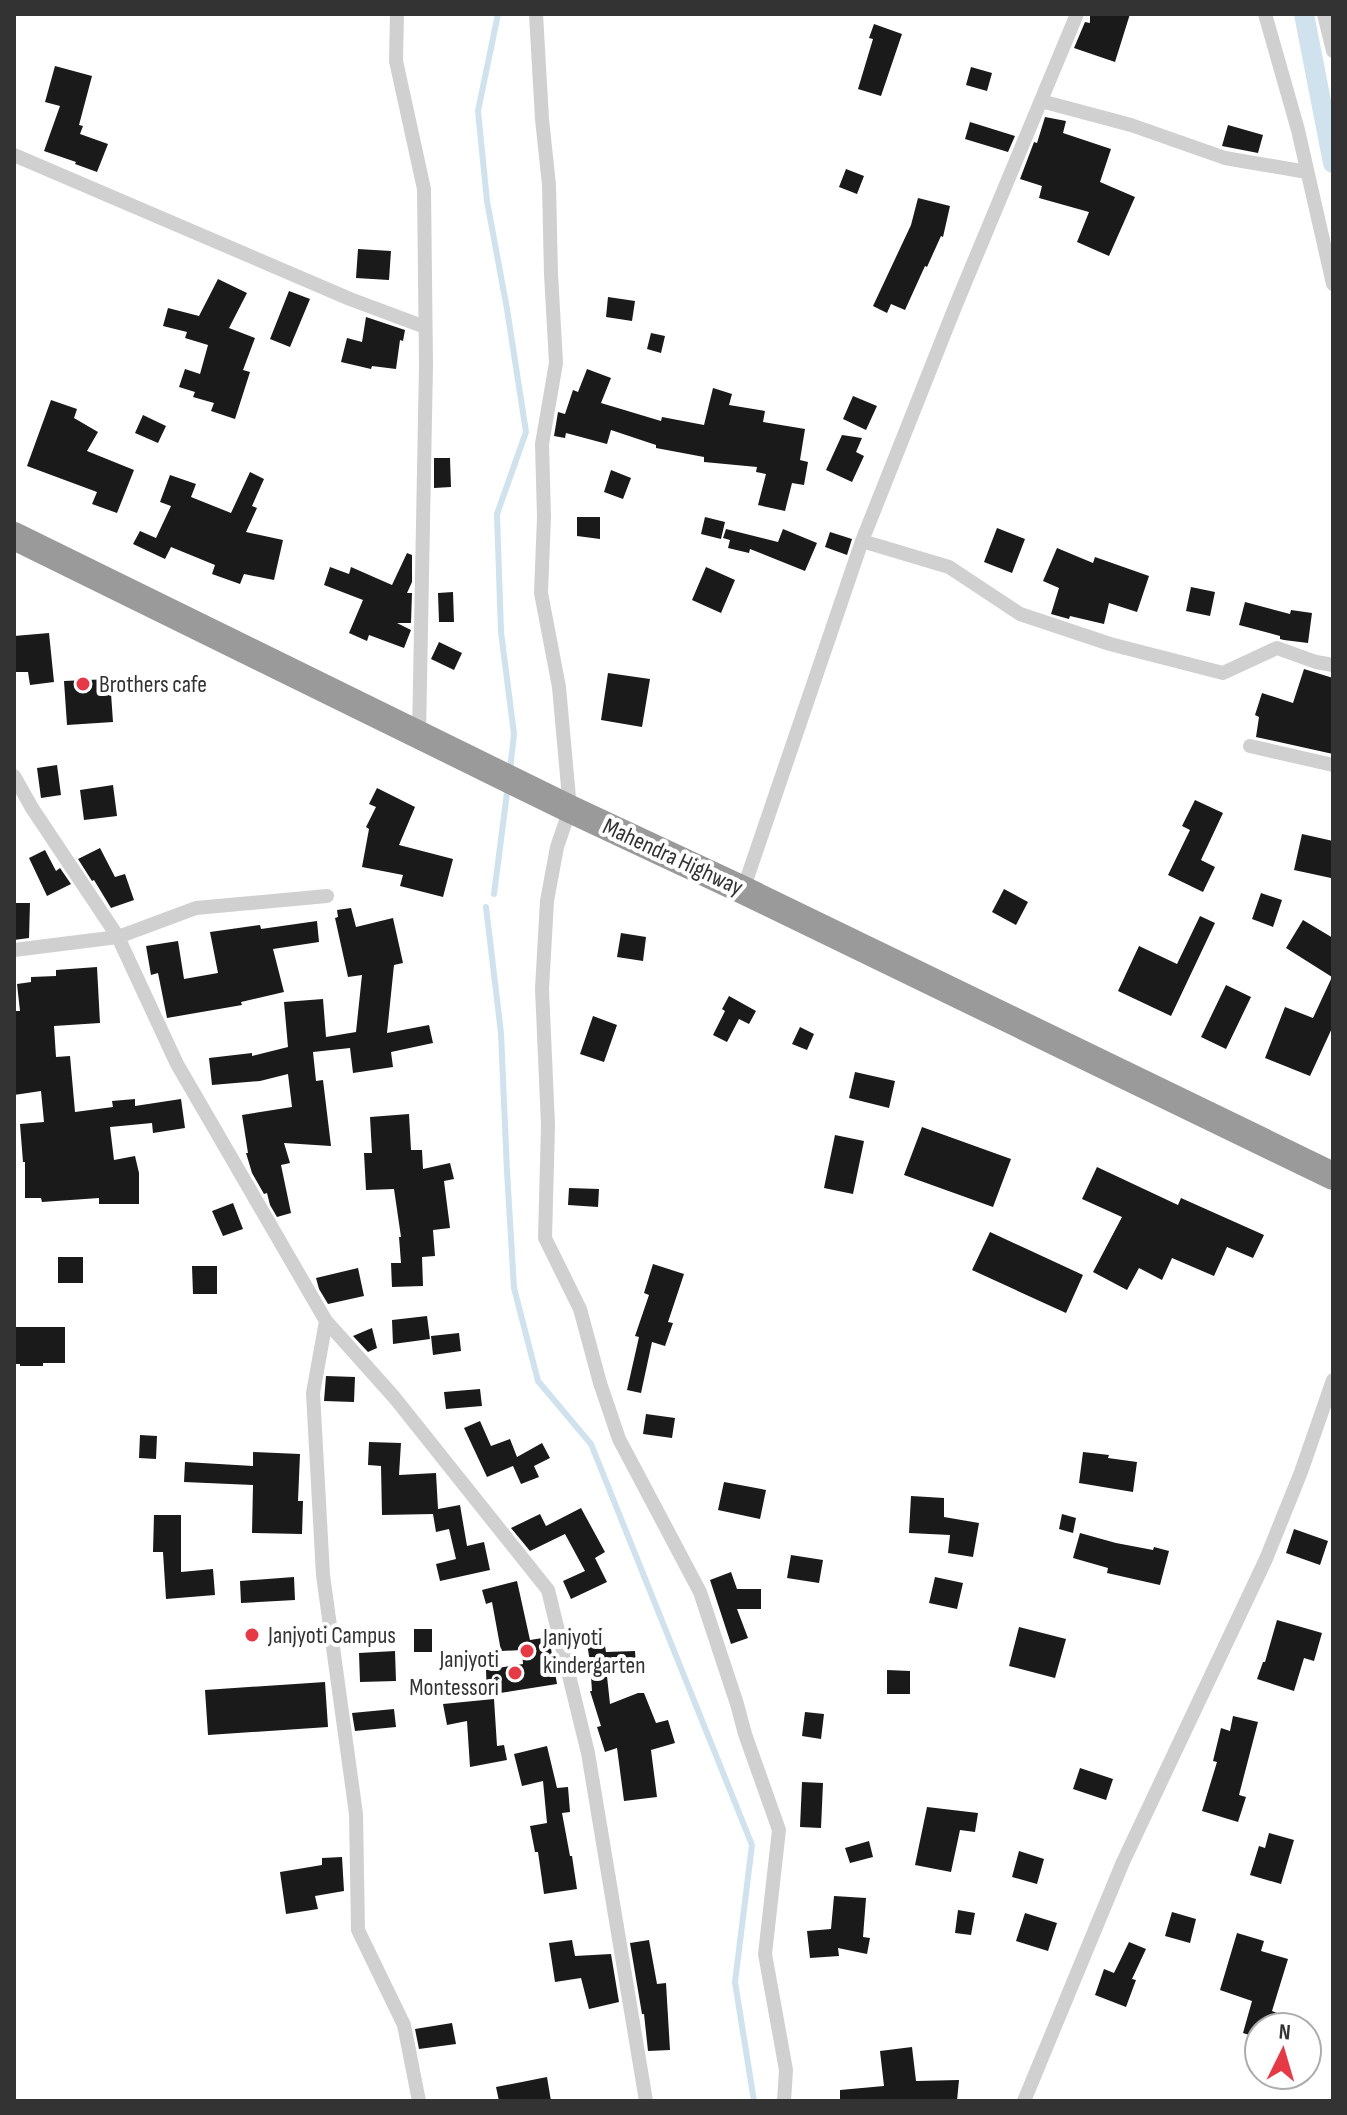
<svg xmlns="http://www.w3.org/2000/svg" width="1347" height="2115" font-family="'Sofia Sans Condensed',sans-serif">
<rect width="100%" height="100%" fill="#fff"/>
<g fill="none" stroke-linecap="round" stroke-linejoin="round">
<path stroke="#cfe2ee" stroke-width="6" d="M498 14 478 111 487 201 507 309 526 432 497 514 501 632 514 734 510 770
M494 894 508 785
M486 907 501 1033 507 1171 514 1288 538 1381 591 1444 752 1845 735 1982 754 2101"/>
<path stroke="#cfe2ee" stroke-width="20" d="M1304 14 1333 163"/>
</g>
<path fill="#1a1a1a" d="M1090 14H1130L1115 62 1074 48 1085 22 1090 23Z
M874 24 902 34 881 96 858 89 873 39 869 38Z
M55 66 92 76 79 125 83 126 80 134 108 144 97 172 75 164 76 162 44 151 60 106 45 102Z
M971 67 992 73 987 91 966 85Z
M1045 117 1066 121 1063 133 1111 149 1100 182 1135 197 1109 256 1077 242 1089 212 1039 198 1042 186 1020 179 1034 142 1037 143Z
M970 122 1015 136 1008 152 965 139Z
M1228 125 1263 135 1258 153 1222 146Z
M846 169 864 176 857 194 839 187Z
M918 198 950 206 943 237 941 236 927 267 925 266 905 310 891 304 887 313 873 306 911 225Z
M358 249 391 251 389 280 356 278Z
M218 279 247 293 229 328 255 338 243 370 250 372 235 419 211 411 214 403 193 397 195 392 179 387 185 369 200 374 208 345 185 338 187 332 163 326 168 308 199 316Z
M289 291 310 299 290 347 270 339Z
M608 297 635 301 632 321 606 317Z
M366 317 405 330 403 341 400 340 396 369 372 366 371 369 341 362 347 338 362 342Z
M651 333 665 336 661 353 647 349Z
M587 369 611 378 601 403 661 421 662 417 704 425 713 388 732 394 729 405 765 411 763 422 805 429 800 460 808 462 804 485 792 483 785 511 758 505 766 474 756 472 757 467 704 462V457L656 448V445L611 430 607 444 566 433 565 438 554 436 558 412 565 414 573 390 578 392Z
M853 396 877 406 866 430 843 419Z
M51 400 77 409 74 418 98 432 87 451 134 470 117 513 92 504 97 492 27 466Z
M143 415 166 426 158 443 135 433Z
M842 435 862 438 856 452 864 456 852 482 826 470Z
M434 458H450L451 487 434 488Z
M611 470 631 478 623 499 604 492Z
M250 472 264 479 252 506 257 508 246 532 283 540 274 580 244 574 240 584 212 574 215 565 171 547 165 559 133 544 140 531 156 538 171 506 160 502 170 475 196 484 191 497 231 513Z
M577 517H600V539L577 536Z
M705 517 725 522 721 539 701 534Z
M997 528 1025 539 1012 573 984 562Z
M726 529 778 542 783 529 817 543 805 571 750 549 749 553 728 548 730 540 723 538Z
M830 532 852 539 847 555 825 547Z
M1057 548 1093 563 1095 557 1149 576 1137 612 1109 603 1104 624 1070 616 1069 619 1051 614 1059 588 1043 581Z
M407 553 412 555V582L407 593H412L411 623H397L411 630 404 648 369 635 367 641 349 633 363 600 324 585 330 567 349 574 351 567 392 585Z
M706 567 735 580 721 613 692 600Z
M1191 587 1215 592 1210 616 1186 611Z
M453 592 454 622H439L438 593Z
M1245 602 1290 614 1291 610 1312 613 1308 643 1284 640 1280 639V636L1239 625Z
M49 633 54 682 30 685 28 672H14V636Z
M439 642 462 653 454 670 431 659Z
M1304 669 1333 678V754L1256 737 1259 717 1255 715 1262 693 1293 703Z
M608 673 650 679 642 727 601 720Z
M110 679 113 722 67 725 64 681Z
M57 765 61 795 41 798 37 768Z
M113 785 117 816 84 820 80 790Z
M377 788 415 807 399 845 453 859 443 897 400 886 403 875 362 867 369 829 366 827 376 807 369 804Z
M1195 800 1223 813 1201 860 1215 867 1203 892 1168 875 1190 830 1182 826Z
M1302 834 1333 841V868L1331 878 1294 870Z
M100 848 115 877 125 874 134 900 111 908 94 880 92 881 78 859Z
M45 850 56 871 60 868 71 884 47 896 29 858Z
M1004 889 1028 902 1016 925 992 912Z
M1261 893 1282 900 1273 927 1252 919Z
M14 903H30L29 938 14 940Z
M351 908 356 927 393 918 403 963 394 965 387 1033 429 1025 433 1043 391 1052 393 1067 353 1073 350 1048 313 1052 316 1081 323 1080 331 1146 284 1143 290 1163 281 1165 291 1213 277 1217 270 1205 267 1193 264 1194 252 1173 246 1153H248L242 1115 292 1107 288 1074 260 1081 212 1085 209 1058 252 1053V1056L288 1047 284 1002 323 999 326 1037 356 1032 362 975 348 977 335 918 338 917 337 910Z
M1200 916 1215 923 1171 1016 1118 991 1139 946 1177 964Z
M1303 920 1333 938V1026L1310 1076 1265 1058 1285 1007 1313 1018 1332 977 1286 948Z
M317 921 319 942 273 949 284 992 241 1002 242 1005 167 1018 158 973 151 975 146 946 178 941 184 979 218 973 210 932 260 925 261 929Z
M621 933 646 937 643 961 617 957Z
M97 967 100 1023 54 1026 56 1057 70 1056 75 1112 113 1107 112 1101 135 1099V1106L181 1099 185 1128 153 1133 152 1123 110 1127 114 1160 135 1156 139 1173V1204H99V1198L42 1202 41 1198H25V1162H23L20 1124 44 1122 41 1091 14 1095V1011H20L17 984 31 982V977L56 976V970Z
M1226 985 1251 997 1226 1049 1201 1037Z
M729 996 756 1011 749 1024 739 1019 727 1042 713 1035 725 1011 722 1009Z
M593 1016 617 1025 604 1062 580 1054Z
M800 1027 814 1034 807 1050 792 1044Z
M855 1072 895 1081 889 1108 849 1098Z
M409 1114 411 1150H422L423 1169 450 1163 454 1179 444 1181 450 1228 433 1230 435 1256 422 1257 423 1286 392 1287 391 1263H401L399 1237H401L394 1189 366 1190 364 1153H372L370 1117Z
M922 1127 1011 1159 993 1207 904 1175Z
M835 1135 864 1141 853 1194 824 1188Z
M1097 1167 1178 1205 1181 1198 1264 1235 1253 1258 1227 1247 1214 1276 1172 1258 1162 1280 1139 1268 1127 1290 1093 1272 1122 1217 1082 1199Z
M569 1188 599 1189 598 1207 568 1205Z
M233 1203 243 1229 223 1236 212 1211Z
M990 1232 1083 1275 1066 1313 972 1270Z
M58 1257H83V1283H58Z
M653 1264 684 1274 668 1322 673 1323 665 1346 652 1342 641 1393 627 1390 639 1337 635 1336 649 1295 644 1293Z
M192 1266H217V1294H193Z
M358 1268 364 1296 328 1304 319 1289 316 1278Z
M427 1316 430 1339 393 1344 392 1320Z
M14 1327H65V1363H43V1366H20V1364H14Z
M372 1328 377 1348 368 1352 353 1336Z
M459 1333 461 1351 433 1355 431 1336Z
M326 1376 355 1377 354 1402 324 1401Z
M480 1389 482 1406 446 1409 444 1392Z
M646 1414 675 1418 672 1438 643 1434Z
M480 1421 491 1446 510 1439 517 1457 542 1443 550 1458 534 1466 539 1477 521 1484 513 1466 487 1477 464 1428Z
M140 1435 157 1436 156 1459 139 1458Z
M369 1442 401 1443 399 1475 436 1473 438 1509 460 1505 467 1546 484 1542 490 1570 440 1581 436 1564 456 1559 449 1529 436 1532 433 1514 382 1515 381 1466 368 1465Z
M253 1452 300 1454 298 1501H303L302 1534 252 1533 253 1485 184 1482 185 1462 253 1466Z
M1083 1452 1109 1455 1108 1458 1137 1462 1133 1492 1079 1483Z
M724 1482 766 1490 760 1519 718 1510Z
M911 1496 944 1498V1517L979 1523 973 1557 948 1553 950 1535 909 1533Z
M581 1508 605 1552 595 1558 607 1582 571 1599 563 1581 585 1571 565 1534 530 1551 511 1528 540 1514 546 1526Z
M1062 1514 1076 1518 1073 1533 1059 1529Z
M154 1515H181V1572L213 1569 215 1595 166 1599 163 1552H153Z
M1294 1529 1328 1541 1320 1565 1286 1553Z
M1080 1533 1116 1543 1153 1550 1154 1547 1169 1551 1160 1585 1107 1573 1108 1568 1073 1558Z
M791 1555 823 1560 819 1583 787 1578Z
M731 1572 737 1589H761V1609H737L748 1638 731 1644 710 1580Z
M294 1577 295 1600 241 1603 240 1581Z
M935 1577 963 1583 957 1609 929 1603Z
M517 1581 530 1640 549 1637 557 1684 487 1695 486 1670 523 1664 522 1650 501 1651 492 1602 486 1604 482 1590Z
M1277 1620 1322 1633 1314 1661 1304 1658 1294 1691 1257 1679 1263 1662H1265Z
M1019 1627 1066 1639 1055 1678 1009 1666Z
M602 1628 606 1652 635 1651 636 1665 606 1667 610 1704 638 1693H644L656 1723 668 1720 675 1743 651 1750 657 1797 624 1801 617 1748 605 1752 597 1727 601 1726 590 1691H592L590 1662 585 1631Z
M414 1629H432V1652H414Z
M395 1651 396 1681 360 1682 359 1653Z
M887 1670 910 1671V1694H887Z
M325 1682 328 1727 208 1735 205 1690Z
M494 1699 497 1746 504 1745 507 1760 470 1767 467 1721 447 1725 443 1704Z
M394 1709 396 1727 355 1731 352 1713Z
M805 1712 824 1714 821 1739 802 1736Z
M1233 1716 1258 1722 1239 1795 1246 1797 1238 1822 1202 1811 1217 1762 1213 1761 1221 1728 1230 1731Z
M547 1746 557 1788 568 1787 570 1812 562 1813 570 1856H572L577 1889 544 1894 538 1852H535L530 1826 547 1823 543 1781 522 1786 514 1754Z
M1080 1768 1113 1779 1106 1800 1073 1789Z
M802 1782 823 1783 821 1828 800 1827Z
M927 1807 978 1813 975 1832 960 1830 951 1872 915 1865Z
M1269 1833 1294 1840 1281 1884 1250 1875 1259 1846 1265 1848Z
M869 1841 873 1857 850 1863 845 1848Z
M1019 1851 1044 1859 1037 1884 1012 1877Z
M342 1857 344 1891 315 1896 318 1909 286 1914 280 1872 322 1865V1858Z
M834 1896 866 1898 863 1937 870 1938 867 1954 838 1948 839 1956 810 1958 807 1931 831 1929Z
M958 1910 975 1913 971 1935 955 1933Z
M1172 1912 1196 1919 1190 1943 1165 1936Z
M1025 1913 1057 1923 1048 1951 1016 1941Z
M1237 1933 1264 1941 1261 1951 1288 1959 1272 2011 1277 2013 1273 2027H1259V2038L1243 2033 1252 2001 1220 1990Z
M572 1940 575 1956 611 1954 619 2002 589 2009 581 1978 555 1982 549 1943Z
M649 1940 657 1984 666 1983 670 2050 648 2051 644 2014H642L630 1943Z
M1129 1942 1146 1949 1132 1979 1136 1980 1126 2007 1095 1995 1104 1969 1114 1973Z
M452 2023 456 2044 419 2049 415 2029Z
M912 2047 916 2081 959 2080 957 2101H840V2090L884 2086 880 2051Z
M547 2077 551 2101H499L496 2087Z"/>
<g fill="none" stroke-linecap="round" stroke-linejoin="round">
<path stroke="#d0d0d0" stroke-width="14" d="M397 14 396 61 424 189 426 365 419 735
M536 14 542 119 549 185 551 274 556 363 542 444 544 517 541 593 559 687 570 809 557 847 547 901 542 989 548 1125 545 1238 580 1309 600 1383 619 1439 700 1592 737 1704 745 1734 779 1830 765 1954 786 2070 784 2101
M1265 14 1298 130 1333 284
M1324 14 1333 51
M1041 101 1131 125 1225 158 1307 172
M14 155 350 299 425 327
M862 541 949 567 1020 614 1110 644 1223 673 1277 648 1316 662 1333 665
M1250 746 1333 765
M14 776 32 808 118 937 177 1064 326 1321 394 1397 548 1590 588 1753 646 2101
M743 890 862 541 955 307 1077 14
M14 950 118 937 196 908 327 896
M326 1321 313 1393 323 1575 356 1814 358 1930 404 2025 419 2101
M1024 2101 1123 1862 1266 1559 1301 1472 1333 1380"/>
<path stroke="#9a9a9a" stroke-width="28" d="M14 536 570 809 743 890 1333 1176"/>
</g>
<g fill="#e63946" stroke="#fff" stroke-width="3">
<circle cx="83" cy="684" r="8"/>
<circle cx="252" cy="1635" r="8"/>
<circle cx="527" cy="1651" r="8"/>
<circle cx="515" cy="1673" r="8"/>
</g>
<g text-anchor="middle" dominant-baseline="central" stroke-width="8" stroke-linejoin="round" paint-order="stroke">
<g font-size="24" fill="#333" stroke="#fff" text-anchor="start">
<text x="99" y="684">Brothers cafe</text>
<text x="268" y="1635">Janjyoti Campus</text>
<text x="543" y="1637">Janjyoti<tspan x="543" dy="28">kindergarten</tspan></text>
<text x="499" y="1659" text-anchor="end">Janjyoti<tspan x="499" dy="28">Montessori</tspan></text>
</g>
<g font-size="24" fill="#333" stroke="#fff">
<text transform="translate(673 857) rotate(25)">Mahendra Highway</text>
</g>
</g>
<rect width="1347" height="2115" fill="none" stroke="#333333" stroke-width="32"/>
<g transform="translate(1283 2051) rotate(5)"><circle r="38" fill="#ffffff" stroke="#adadad" stroke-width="2"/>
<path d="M0-6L14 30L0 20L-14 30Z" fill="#e63946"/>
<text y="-12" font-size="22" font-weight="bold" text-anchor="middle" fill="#333333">N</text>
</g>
</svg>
